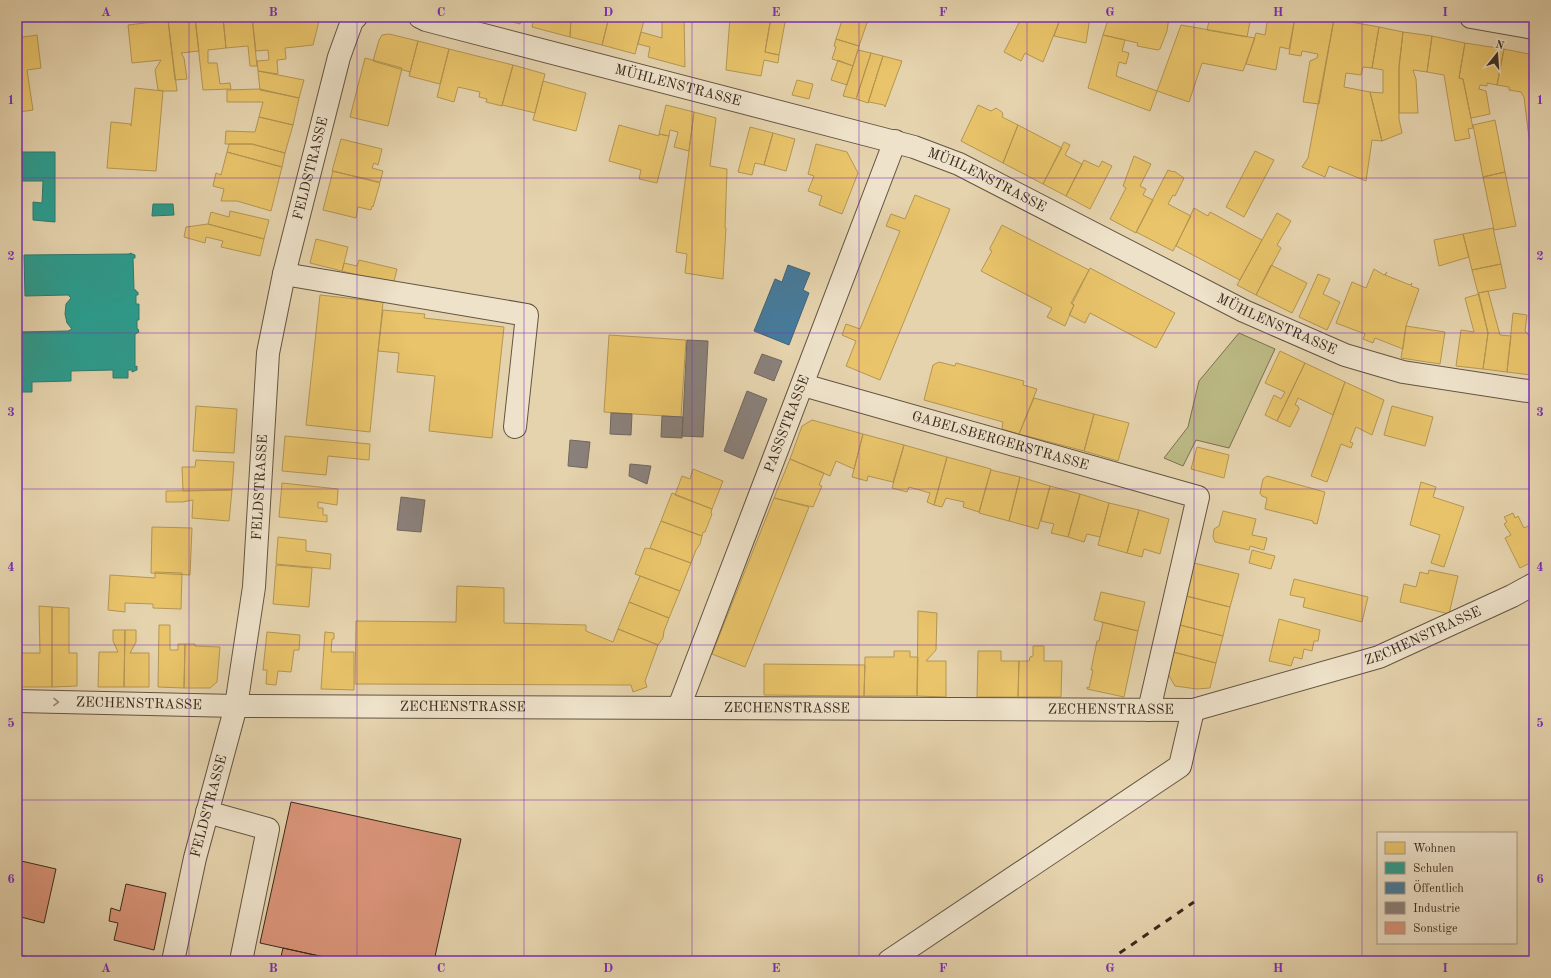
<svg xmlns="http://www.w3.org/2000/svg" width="1551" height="978" font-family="'Old Standard TT',serif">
<rect width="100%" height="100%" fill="#e5d3ad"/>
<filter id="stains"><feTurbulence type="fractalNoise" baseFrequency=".005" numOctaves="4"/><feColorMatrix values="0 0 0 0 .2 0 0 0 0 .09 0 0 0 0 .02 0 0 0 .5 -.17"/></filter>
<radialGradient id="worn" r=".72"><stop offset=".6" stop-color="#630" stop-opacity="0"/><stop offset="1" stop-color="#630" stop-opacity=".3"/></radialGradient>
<path fill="#bcba85" stroke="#7a7251" d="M1239 333 1275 349 1229 448 1196 440 1183 466 1164 458 1188 427 1199 381Z"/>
<path fill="#e9c46a" stroke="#b49653" d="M223 17H252L257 66H250L248 46 226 48Z
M223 17 226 48 208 50V63H217L220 84 230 83 231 89 203 90 195 18Z
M252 17H320L313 45 285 48 286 59 277 60 278 74 258 71 257 61 269 60 268 50 256 51Z
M493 17H522L520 24Z
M534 17H571L570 37 532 27Z
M571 17H609L602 45 570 37Z
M609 17H645L635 54 602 45Z
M662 17H684L685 67 648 57 650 47 638 44 641 32 662 38Z
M730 17H771L765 52 779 55 778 63 764 60 761 76 726 70Z
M771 17H786L779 55 765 52Z
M843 17H869L859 46 836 39Z
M1022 17H1061L1043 62 1025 53 1021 61 1004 52Z
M1061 17H1090L1086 43 1054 36Z
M1109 17H1169L1167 31 1160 49 1158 50 1137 46 1138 43 1103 35Z
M1210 17H1251L1247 37 1207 30Z
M1268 17H1295L1289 49 1280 47 1276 70 1246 64 1256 33 1265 35Z
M1295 17H1321L1334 19 1319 104 1303 102 1310 61 1317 58 1318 54 1302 51 1301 56 1289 54Z
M195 18 199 51 181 53 184 58 187 79 175 80 168 20Z
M1334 19 1379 27 1372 68 1363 67 1361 75 1346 73 1344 87 1370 92 1382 141 1372 140 1366 181 1329 166 1325 177 1302 167 1308 158Z
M168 20 177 91H163L158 90 155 70 161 60 132 63 128 25Z
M1181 25 1255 38 1243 71 1202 63 1189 102 1157 91Z
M1379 27 1403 32 1399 67V119L1402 133 1382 141 1370 92 1383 93V70L1372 68Z
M1403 32 1432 36 1427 72 1413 70 1416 79 1418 113H1399V67Z
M389 34 418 41 410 72 373 61 379 40 382 35Z
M37 35 41 68 27 70 33 110 19 112 17 101V38Z
M1103 35 1125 40 1122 51 1129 53 1126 64 1119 62 1116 76 1157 91 1150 111 1088 88Z
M1432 36 1465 43 1459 78 1463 79 1473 128 1468 129 1470 138 1455 141 1444 75 1427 72Z
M836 39 859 46 853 66 832 59 836 47 834 46Z
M418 41 449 49 440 84 409 76Z
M1465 43 1504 49 1497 85 1487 83V86L1480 85 1479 89 1486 91 1490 114 1471 118 1463 79 1459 78Z
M449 49 513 65 502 106 486 102 487 99 479 97 480 92 458 87 454 102 437 97Z
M1504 49 1534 55V154H1531L1524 97 1521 92 1509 90V87L1497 85Z
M858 50 871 53 856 99 843 96Z
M871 53 883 56 868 103 856 99Z
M883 56 902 61 885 107 884 105 869 102 868 103Z
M365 58 402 68 388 126 350 117Z
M838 60 853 66 847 85 831 80Z
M513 65 545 74 535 113 502 105Z
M258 71 304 80 299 98 260 90Z
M797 80 813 84 809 99 792 95Z
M543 81 586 93 576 131 533 120Z
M135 88 163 91 156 171 107 168 111 122 131 124V126Z
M260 89 299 98 293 125 259 117 263 102H227V90Z
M666 105 694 112 689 151 674 147 678 132 670 130 669 136 659 134Z
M978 105 991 111 996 108 1002 112 1003 115 1002 117 1018 125 1003 163 961 141Z
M694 112 716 118 710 166 727 169 725 228H726L723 279 685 273 687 254 676 252Z
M259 117 293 125 285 153 252 144H225L226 131 255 132Z
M1495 120 1505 172 1483 177 1473 125Z
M619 125 659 136V134L669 136 657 183 639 179 641 170 609 161Z
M1018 125 1062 148 1043 184 1003 163Z
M750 127 773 133 764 165 755 163 752 175 738 172Z
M773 133 795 139 786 171 764 165Z
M341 139 382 149 378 165 374 163 372 168 383 171 380 182 332 171Z
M1064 142 1070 145 1065 155 1082 164 1066 196 1043 184Z
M229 144H252L285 153 282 167 227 152Z
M816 144 847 152 858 173 842 214 819 205 822 196 808 191 814 176 808 174Z
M1255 151 1274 160 1244 217 1226 207Z
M227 152 282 167 271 211 237 201H221L224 189 213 186 216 173 221 175Z
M1531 154H1534V192L1529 155Z
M1134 156 1151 164 1140 186 1146 189 1143 195 1153 200 1136 233 1110 219 1126 188 1123 186Z
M1084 160 1099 167 1102 161 1112 166 1090 209 1066 196Z
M1168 170 1173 172 1174 171 1184 178 1175 196 1173 195 1168 204 1191 216 1173 251 1136 232Z
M333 171 380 183 373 207 372 206 371 210 358 207 356 218 323 210Z
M1505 172 1516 226 1494 230 1483 177Z
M915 195 950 209 880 380 846 366 856 341 842 335 846 324 860 329 900 231 886 226 891 214 905 219Z
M1194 208 1208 216 1210 212 1262 240 1240 280 1176 246Z
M230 211 269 220 264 239 208 224 211 212 229 217Z
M1277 213 1291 221 1277 245 1281 248 1256 295 1237 285Z
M208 224 264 239 260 256 221 247 223 241 206 237 205 243 184 237 186 227Z
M1002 225 1089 270 1071 303 1074 305 1065 326 1047 317 1052 308 981 271 992 251 990 250V248Z
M1493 228 1501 264 1472 270 1463 234Z
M1463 234 1469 257 1439 266 1434 240Z
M316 239 348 247 342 271 310 263Z
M359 260 397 269 394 281 369 278 342 271 344 263 357 266Z
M1501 264 1506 288 1478 293 1472 270Z
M1271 265 1307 283 1292 313 1256 295Z
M1090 268 1175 313 1156 348 1090 313 1085 323 1069 315 1074 305 1072 304Z
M1374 269 1384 275 1387 272 1385 275 1410 285 1412 283 1411 286 1419 289 1406 326 1403 349 1375 338 1373 343 1363 339 1365 334 1336 323 1352 282 1366 288Z
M1318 274 1330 279 1323 294 1340 302 1327 330 1299 317Z
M1488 291 1500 335 1511 336 1507 372 1483 369 1488 333 1478 293Z
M1479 294 1488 333 1483 369 1456 366 1461 330 1474 332 1465 298Z
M320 295 383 302 370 432 306 425Z
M383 310 425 314 424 318 504 327 492 438 429 431 435 376 397 372 399 353 378 351Z
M1513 313 1527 315 1525 331 1530 337H1534L1531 375 1507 372Z
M1406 326 1445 332 1440 364 1401 358Z
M609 335 686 340 681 417 604 412Z
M1534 350V376L1531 375Z
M1280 351 1305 363 1277 421 1265 415 1274 395 1281 399 1285 392 1265 383Z
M939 362 955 366 956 363 1024 381 1023 385 1037 389 1019 434 1002 429 1003 422 924 400 933 365Z
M1305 363 1345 382 1333 415 1298 398 1295 405 1298 406 1299 409 1290 427 1277 421Z
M1345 382 1384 400 1372 435 1356 427 1350 442 1353 443 1351 448 1341 444 1327 482 1311 476Z
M1034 398 1094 414 1084 451 1019 434Z
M196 406 237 409 234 453 193 451Z
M1392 406 1433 417 1425 446 1384 435Z
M1094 414 1129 423 1118 461 1084 451Z
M812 420 863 434 854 469 836 461 830 476 790 459 802 426Z
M863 434 904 445 893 482 868 476 867 481 852 477Z
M285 436 370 444 369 460 328 456 326 475 282 471Z
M904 445 947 457 934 505 927 502 930 493 909 487 907 492 892 488Z
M1197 447 1229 455 1224 478 1191 469Z
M947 457 991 469 979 512 963 507 964 502 946 498 942 507 934 505Z
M790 459 824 473 819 485 822 486 813 507 774 498Z
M196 460 234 462 232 490 183 491 182 467H195Z
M693 469 723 481 712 509 675 495 682 476 690 479Z
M991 470 1020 477 1009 521 979 513Z
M1267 476 1325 492 1317 524 1313 523V521L1265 509 1267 498 1262 496 1260 493 1263 479Z
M1020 477 1050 486 1038 529 1009 521Z
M1421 482 1436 487 1433 497 1464 507 1444 567 1431 563 1440 535 1410 525Z
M282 483 338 489 337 505 318 502V508H323V515H327V522L279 517Z
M1050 486 1080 494 1068 537 1051 533 1054 524 1041 521Z
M232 490 229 521 192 518 193 500 182 502H166V491Z
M672 493 712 509 711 513 712 514 705 532H703L702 536 661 521Z
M1080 494 1109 503 1100 537 1087 534 1084 542 1068 537Z
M774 498 809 507 745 667 712 654Z
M1109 503 1139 510 1127 553 1098 545Z
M1139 510 1169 519 1160 554 1144 549 1142 557 1127 553Z
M1223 511 1256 519 1252 535 1267 538 1264 550 1250 546 1249 550 1215 542 1213 537 1214 529 1219 526Z
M1513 513 1515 518 1518 516 1524 528 1534 523V561L1520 568 1505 538 1511 535 1504 524 1507 522 1504 517Z
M661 521 702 536 700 544 696 550 691 563 650 548Z
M152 527 192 528 190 575 151 573Z
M278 537 306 540V551L331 554 330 569 276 564Z
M645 548 652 549 691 563 680 591 635 574Z
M1252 550 1275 556 1271 569 1249 563Z
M1194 563 1239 574 1230 607 1186 596Z
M276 565 312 568 309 607 273 604Z
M1429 570 1458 576 1449 614 1400 602 1404 584 1416 587 1420 572 1428 574Z
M155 572 182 573 181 609 153 608V604L125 603V612L108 610 110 575 155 578Z
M640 576 680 591 669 618 629 602Z
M1294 579 1368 597 1362 622 1303 607 1305 598 1290 595Z
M457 586 504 588V623L586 625V631L613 642 618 629 658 645 645 681 647 687 633 692 631 685 355 684 356 621 456 622Z
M1101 592 1145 602 1138 631 1094 620Z
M1186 596 1230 607 1223 636 1180 625Z
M629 602 669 618 664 631 663 638 658 645 618 629Z
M39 606 52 607V687H17V653H40Z
M52 607 69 608V653H77V686L52 687Z
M918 611 937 613 936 650 926 661H946V697L917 696Z
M1279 619 1320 630 1318 641H1314L1312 651 1304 649 1302 659 1294 657 1291 666 1269 661Z
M1101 622 1138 631 1124 697 1087 689V687L1089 688 1093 670H1091L1097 641H1099L1103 623Z
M159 625H170V650H178V644H185L184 688 158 687Z
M1180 625 1223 636 1216 663 1173 652Z
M113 630H125L124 687H98L99 652H118L113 641Z
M125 630H136V642L130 653H149V687H124Z
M267 632 300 635 299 650H294L291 672 278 671 276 685 266 684 267 670H263Z
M325 632 334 633V639H332L331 652H354V690L321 689Z
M185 644H195V646L220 647 217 682 210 688H184Z
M1033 646H1044V661H1062L1061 697H1018L1019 661H1029L1030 657 1033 656Z
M894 651H910V657H918L917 696H864L865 657H894Z
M978 651H1001V661H1019L1018 697H977Z
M1173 652 1216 663 1210 688 1197 689 1175 686 1168 674Z
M764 664 865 665 864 696 764 695Z"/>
<path fill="#2a9d8f" stroke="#2e7a6d" d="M22 152H55V222L33 220V202L42 203 43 181H22Z
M153 204H173L174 215 152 216Z
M130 253 135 255V258H133L134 290H136V292H138V295H136V304H139V320H137V329H138L139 332 135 334V367L137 366V370L132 372V370H128V378H113V370L71 371V381L32 382V392H17V332L68 331 72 329 67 323 65 314 66 304 71 298 68 295 25 296 24 255 130 254Z"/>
<path fill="#457b9d" stroke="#416377" d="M788 265 810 273 803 290 809 293 789 345 754 331 775 279 782 282Z"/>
<path fill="#8a817c" stroke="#726760" d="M687 340 708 341 703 437 682 436Z
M762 354 782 361 774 381 754 373Z
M747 391 767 399 743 459 724 451Z
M611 413 632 414 631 435 610 434Z
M662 416 683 417 682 438 661 437Z
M570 440 590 442 587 468 568 466Z
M630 464 651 466 647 484 629 476Z
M401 497 425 500 421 532 397 530Z"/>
<path fill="#db957a" stroke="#392a1d" d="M291 802 461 839 434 961H342L260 943Z
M17 860 56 869 44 923 17 916Z
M126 884 166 893 154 950 114 940 118 923 109 921 111 908 120 911Z
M283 948 342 961H280Z
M17 954 32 958 31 961H17Z
M435 956 461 961H434Z"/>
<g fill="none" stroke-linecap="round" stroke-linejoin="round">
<defs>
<g id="minor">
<path id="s1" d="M420 17 426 20 914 147 959 164 1244 311 1345 355 1403 372 1534 392"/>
<path d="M1471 17 1534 28"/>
<path d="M284 274 527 315 515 427"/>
<path id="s2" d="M803 385 1198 497 1149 710"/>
<path id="s3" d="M17 701 236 706 1193 710 1379 657 1512 596 1534 584"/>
<path id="s4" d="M679 707 895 141"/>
<path d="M207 812 268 829 241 961"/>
<path id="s5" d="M173 961 195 858 236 706 254 587 268 353 284 274 339 57 352 21 356 17"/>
<path d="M889 961 1180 766 1193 710"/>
</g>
</defs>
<use href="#minor" stroke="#645441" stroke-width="24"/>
<use href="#minor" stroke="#eee2ca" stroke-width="22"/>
<path stroke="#392a1d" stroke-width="3" stroke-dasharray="7 7" stroke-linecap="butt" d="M1108 961 1194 902"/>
</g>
<defs><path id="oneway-chevron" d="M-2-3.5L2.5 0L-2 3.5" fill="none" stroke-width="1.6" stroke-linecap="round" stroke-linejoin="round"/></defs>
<use stroke="#948674" href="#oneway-chevron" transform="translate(56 702) rotate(1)"/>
<path fill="none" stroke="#7b2cbf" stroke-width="1" stroke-opacity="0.55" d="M189 17V961M357 17V961M524 17V961M692 17V961M859 17V961M1027 17V961M1194 17V961M1362 17V961M17 178H1534M17 333H1534M17 489H1534M17 645H1534M17 800H1534"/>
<g text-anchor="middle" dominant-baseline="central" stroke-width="4" stroke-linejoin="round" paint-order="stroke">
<g font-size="14" fill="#392a1d" stroke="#eee2ca">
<text stroke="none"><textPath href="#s1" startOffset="267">MÜHLENSTRASSE</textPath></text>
<text stroke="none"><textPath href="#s5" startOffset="807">FELDSTRASSE</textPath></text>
<text stroke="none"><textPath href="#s1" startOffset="591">MÜHLENSTRASSE</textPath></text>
<text stroke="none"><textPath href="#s1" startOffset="915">MÜHLENSTRASSE</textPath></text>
<text stroke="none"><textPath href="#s4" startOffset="303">PASSSTRASSE</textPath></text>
<text stroke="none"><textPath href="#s2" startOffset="205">GABELSBERGERSTRASSE</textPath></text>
<text stroke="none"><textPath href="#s5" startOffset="483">FELDSTRASSE</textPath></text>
<text stroke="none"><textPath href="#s3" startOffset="1418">ZECHENSTRASSE</textPath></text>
<text stroke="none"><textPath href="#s3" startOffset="122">ZECHENSTRASSE</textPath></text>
<text stroke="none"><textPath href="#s3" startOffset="446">ZECHENSTRASSE</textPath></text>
<text stroke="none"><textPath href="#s3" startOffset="770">ZECHENSTRASSE</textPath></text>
<text stroke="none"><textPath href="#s3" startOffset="1094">ZECHENSTRASSE</textPath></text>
<text stroke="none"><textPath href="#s5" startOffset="159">FELDSTRASSE</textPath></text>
</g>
</g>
<rect width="1551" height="978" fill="none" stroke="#e5d3ad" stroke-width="44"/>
<rect x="1377" y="832" width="140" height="112" fill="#eee2ca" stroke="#a69885"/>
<rect x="1385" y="842" width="20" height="12" fill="#e9c46a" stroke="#a69885"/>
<text x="1413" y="852" font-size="12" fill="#392a1d">Wohnen</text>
<rect x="1385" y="862" width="20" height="12" fill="#2a9d8f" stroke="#a69885"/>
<text x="1413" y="872" font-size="12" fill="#392a1d">Schulen</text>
<rect x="1385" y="882" width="20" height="12" fill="#457b9d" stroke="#a69885"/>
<text x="1413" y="892" font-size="12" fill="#392a1d">Öffentlich</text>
<rect x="1385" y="902" width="20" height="12" fill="#8a817c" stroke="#a69885"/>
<text x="1413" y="912" font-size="12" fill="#392a1d">Industrie</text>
<rect x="1385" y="922" width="20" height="12" fill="#db957a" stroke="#a69885"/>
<text x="1413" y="932" font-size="12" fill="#392a1d">Sonstige</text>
<g transform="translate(1497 54) rotate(17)" stroke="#eee2ca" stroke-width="3" paint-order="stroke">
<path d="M0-3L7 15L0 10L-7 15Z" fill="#392a1d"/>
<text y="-6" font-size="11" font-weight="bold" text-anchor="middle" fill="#392a1d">N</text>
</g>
<rect x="22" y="22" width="1507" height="934" fill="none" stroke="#7b2cbf" stroke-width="1.5"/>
<g font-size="13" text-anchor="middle" font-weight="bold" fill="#7b2cbf">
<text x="106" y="16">A</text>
<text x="273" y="16">B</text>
<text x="441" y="16">C</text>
<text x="608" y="16">D</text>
<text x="776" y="16">E</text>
<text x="943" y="16">F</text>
<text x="1110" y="16">G</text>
<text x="1278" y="16">H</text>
<text x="1445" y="16">I</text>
<text x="11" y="104">1</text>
<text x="1540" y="104">1</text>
<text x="11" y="260">2</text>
<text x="1540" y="260">2</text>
<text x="11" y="416">3</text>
<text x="1540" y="416">3</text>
<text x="11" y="571">4</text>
<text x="1540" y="571">4</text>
<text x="11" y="727">5</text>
<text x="1540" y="727">5</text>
<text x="11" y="883">6</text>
<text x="1540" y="883">6</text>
<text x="106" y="972">A</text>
<text x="273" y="972">B</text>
<text x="441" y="972">C</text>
<text x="608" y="972">D</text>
<text x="776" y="972">E</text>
<text x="943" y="972">F</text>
<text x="1110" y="972">G</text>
<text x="1278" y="972">H</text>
<text x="1445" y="972">I</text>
</g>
<rect width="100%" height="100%" filter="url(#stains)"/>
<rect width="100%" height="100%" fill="url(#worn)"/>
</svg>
